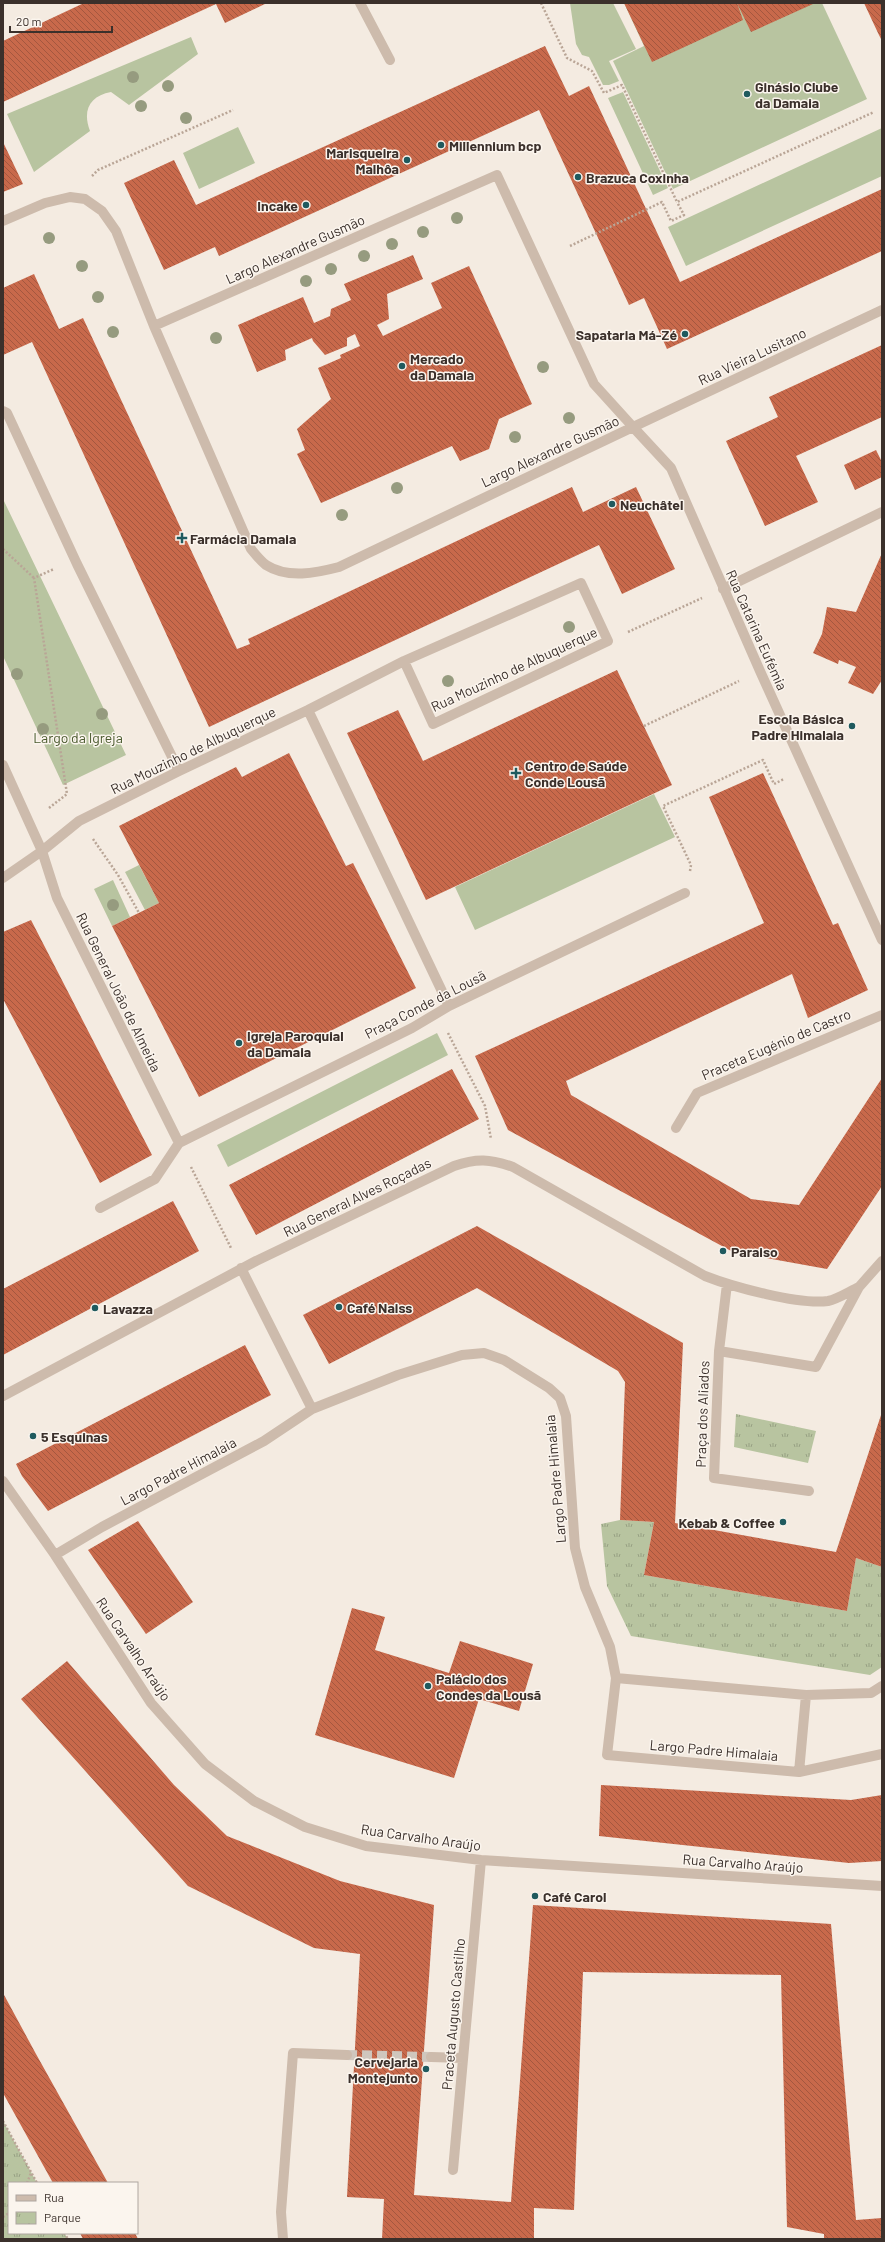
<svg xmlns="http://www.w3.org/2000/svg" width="885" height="2242" font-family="Barlow,sans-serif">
<defs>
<pattern id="park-tufts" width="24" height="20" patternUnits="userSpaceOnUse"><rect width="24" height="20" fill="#b8c4a0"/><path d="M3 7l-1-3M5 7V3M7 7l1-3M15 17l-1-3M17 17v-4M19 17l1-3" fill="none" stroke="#97a083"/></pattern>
<pattern id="building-back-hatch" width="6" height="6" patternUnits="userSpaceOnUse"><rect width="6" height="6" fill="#c8694b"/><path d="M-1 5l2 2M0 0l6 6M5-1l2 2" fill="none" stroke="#a4573f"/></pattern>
</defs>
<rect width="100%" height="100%" fill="#f4ebe1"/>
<path fill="#b8c4a0" d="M570 3H613L636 49 609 61 619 81 609 85H603L589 57 582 55 576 44Z
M624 3H822L867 99 673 189 613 61 644 46Z
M191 37 198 54 129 105 111 92C90 96 82 110 90 131L34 172 7 114Z
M623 92 668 188 653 195 608 98Z
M238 127 255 163 199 189 183 153Z
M882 128V176L686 266 668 227Z
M3 499 126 755 63 785 3 656Z
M654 794 675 837 475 930 455 887Z
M139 865 159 903 145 910 125 872Z
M113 880 130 917 112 926 94 889Z
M437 1033 448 1055 228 1167 217 1145Z"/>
<path fill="url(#park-tufts)" d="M736 1414 816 1431 808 1463 734 1447Z
M620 1520 654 1522 644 1575 847 1611 856 1558 882 1567V1667L870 1675 631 1636 607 1586 601 1524Z
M3 2121 37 2183H9V2233H64L68 2239H3Z"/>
<path fill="url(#building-back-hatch)" d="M84 3H267L225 23 216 4 3 102V41Z
M624 3H737L743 20 652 62Z
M737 3H812L813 4 751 32Z
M864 3H882V41L878 33Z
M545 46 569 96 589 86 680 282 882 189V251L667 349 644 298 629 305 539 110 219 256 215 247 164 270 124 183 174 160 196 205Z
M3 142 23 184 3 192Z
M413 255 423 279 387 294 389 319 377 325 383 336 442 308 431 283 469 266 532 404 499 419 489 449 460 461 452 446 321 503 297 454 305 450 297 429 331 399 318 368 341 358 340 355 360 346 355 334 347 338V346L325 355 313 341 312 338 285 350 286 360 257 372 238 325 303 297 314 323 330 316 331 309 351 300 344 284Z
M34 274 59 329 83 318 237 649 250 644 248 639 572 487 583 512 636 487 675 569 622 594 599 545 209 727 32 342 3 355V288Z
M882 345V417L796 456 818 502 765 526 726 441 778 417 769 397Z
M876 450 882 462V477L855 490 844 465Z
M882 553V680L873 694 848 683 856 667 839 660 838 664 813 653 822 634 827 607 856 612Z
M617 670 672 785 426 900 347 733 398 710 423 761Z
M289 753 346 866 353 863 416 988 199 1097 112 926 159 903 119 826 236 767 242 777Z
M763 773 833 925 838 923 868 990 808 1018 792 974 566 1081 571 1095 751 1199 799 1205 882 1078V1186L827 1269 733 1252 508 1130 475 1056 764 923 709 797Z
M31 920 152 1155 100 1183 3 999V932Z
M452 1069 479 1119 256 1235 229 1185Z
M173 1201 199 1251 3 1355V1289Z
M477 1226 683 1343 675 1523 836 1552 882 1412V1567L856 1558 847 1611 644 1575 654 1522 620 1520 625 1382 618 1371 477 1288 329 1364 303 1315Z
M245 1345 271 1395 48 1511 22 1476 16 1464Z
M138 1521 193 1602 146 1634 88 1550Z
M352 1608 385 1617 375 1650 449 1673 460 1641 533 1664 519 1711 479 1699 454 1778 315 1735Z
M67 1661 174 1785 227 1836 340 1881 434 1905 414 2195 511 2202 533 1905 831 1924 856 2220 882 2218V2239H824V2234L787 2227 781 1975 583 1972 574 2210 534 2208V2239H382L384 2199 347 2197 360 1954 314 1948 188 1886 21 1699Z
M601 1785 851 1800 882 1795V1861L849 1863 599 1836Z
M3 1993 36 2054 108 2183H53L3 2093Z
M80 2233H135L138 2239H83Z"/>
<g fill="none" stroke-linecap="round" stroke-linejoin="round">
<path stroke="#cfc6bd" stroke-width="10" stroke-dasharray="10 5" stroke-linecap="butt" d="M347 2055 431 2057"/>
<path stroke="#b9a596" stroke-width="2.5" stroke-dasharray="2 2" stroke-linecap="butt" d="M541 3 567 58 592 71 604 93 622 85 677 202 874 112
M92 176 98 170 233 110
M570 246 662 202 671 221 684 215 677 202
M3 549 34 578
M628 632 702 598
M644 726 739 681
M49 808 67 794 34 578 54 569
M93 839 118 875 139 913
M690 871 691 865 663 806 763 760 774 784 784 779
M448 1033 485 1106 491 1139
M191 1167 231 1248
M3 2121 37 2183
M27 2183 31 2173
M3 2217 9 2213
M64 2233 68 2239"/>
<path stroke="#cdbbac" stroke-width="10" d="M360 3 390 60
M3 221 45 203 70 197 85 199 102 211 116 231 154 326 251 549C255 554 261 561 266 565 288 579 316 573 339 567L633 427 594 384 497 175 154 326
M882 310 633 427 671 468 760 671 882 940
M3 411 7 413 77 564 179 771
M723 589 882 512
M308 710 449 1006
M3 765 42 851 57 898 179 1143 155 1179 100 1208
M3 878 42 851 79 821 179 771 308 710 404 661 581 583 608 641 433 724 404 661
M676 1128 697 1093 882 1015
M179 1143 412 1028 449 1006 685 893
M241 1268 312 1409
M719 1351 727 1284
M3 1396 256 1261 454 1166C477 1158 490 1159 513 1167L705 1276C733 1287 799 1305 828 1301 838 1299 850 1291 859 1287
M3 1481 55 1555 151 1703 205 1764 254 1801 305 1827 366 1846 481 1860 882 1886
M809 1491 714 1478 719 1351 816 1367 859 1287 882 1261
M55 1555 102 1527 264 1441 312 1409 398 1375 462 1355 484 1353 504 1360 549 1388 560 1398 566 1416 575 1548 585 1587 610 1647 616 1678 806 1695 871 1693 882 1686
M616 1678 607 1755 799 1772
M806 1695 799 1772 882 1754
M431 2057 463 2058
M453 2170 481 1860
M283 2239 281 2212 293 2053 347 2055"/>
</g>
<g fill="#969b7f">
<circle cx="133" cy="77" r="6"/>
<circle cx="168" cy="86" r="6"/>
<circle cx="141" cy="106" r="6"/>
<circle cx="186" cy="118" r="6"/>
<circle cx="457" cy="218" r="6"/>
<circle cx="423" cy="232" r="6"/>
<circle cx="49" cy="238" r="6"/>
<circle cx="392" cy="244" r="6"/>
<circle cx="364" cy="256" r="6"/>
<circle cx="82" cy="266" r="6"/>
<circle cx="331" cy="269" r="6"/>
<circle cx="306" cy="281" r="6"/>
<circle cx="98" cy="297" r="6"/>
<circle cx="113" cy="332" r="6"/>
<circle cx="216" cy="338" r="6"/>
<circle cx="543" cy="367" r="6"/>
<circle cx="569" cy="418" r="6"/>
<circle cx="515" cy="437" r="6"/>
<circle cx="397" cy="488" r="6"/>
<circle cx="342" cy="515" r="6"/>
<circle cx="569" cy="627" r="6"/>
<circle cx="17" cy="674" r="6"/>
<circle cx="448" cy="681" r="6"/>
<circle cx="102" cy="714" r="6"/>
<circle cx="43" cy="729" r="6"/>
<circle cx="113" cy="905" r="6"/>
</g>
<g fill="#1f5a5e" stroke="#fbf5ee" stroke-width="1.5">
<circle cx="747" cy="94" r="4"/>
<circle cx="441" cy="145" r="4"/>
<circle cx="407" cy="160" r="4"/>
<circle cx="578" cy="177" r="4"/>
<circle cx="306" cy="205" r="4"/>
<circle cx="685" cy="334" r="4"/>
<circle cx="402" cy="366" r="4"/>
<circle cx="612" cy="504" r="4"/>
<path d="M180 532h4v4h4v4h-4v4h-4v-4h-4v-4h4z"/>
<circle cx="852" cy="726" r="4"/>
<path d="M514 767h4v4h4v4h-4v4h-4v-4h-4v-4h4z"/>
<circle cx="239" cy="1043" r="4"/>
<circle cx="723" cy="1251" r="4"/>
<circle cx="339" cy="1307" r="4"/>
<circle cx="95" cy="1308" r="4"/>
<circle cx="33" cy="1436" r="4"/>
<circle cx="783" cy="1522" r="4"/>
<circle cx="428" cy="1686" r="4"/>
<circle cx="535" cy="1896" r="4"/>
<circle cx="426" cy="2069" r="4"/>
</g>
<g text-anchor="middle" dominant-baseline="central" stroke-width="3" stroke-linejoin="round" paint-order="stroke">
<g font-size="14" font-weight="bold" fill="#3b302b" stroke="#fbf5ee" text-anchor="start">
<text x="755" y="86">Ginásio Clube<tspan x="755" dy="16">da Damaia</tspan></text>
<text x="449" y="145">Millennium bcp</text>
<text x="399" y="152" text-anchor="end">Marisqueira<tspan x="399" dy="16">Malhôa</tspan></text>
<text x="586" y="177">Brazuca Coxinha</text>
<text x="298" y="205" text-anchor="end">Incake</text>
<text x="677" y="334" text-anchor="end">Sapataria Má-Zé</text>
<text x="410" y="358">Mercado<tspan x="410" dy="16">da Damaia</tspan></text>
<text x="620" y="504">Neuchâtel</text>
<text x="190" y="538">Farmácia Damaia</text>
<text x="844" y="718" text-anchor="end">Escola Básica<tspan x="844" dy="16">Padre Himalaia</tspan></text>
<text x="525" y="765">Centro de Saúde<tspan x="525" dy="16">Conde Lousã</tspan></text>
<text x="247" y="1035">Igreja Paroquial<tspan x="247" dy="16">da Damaia</tspan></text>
<text x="731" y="1251">Paraiso</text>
<text x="347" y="1307">Café Naiss</text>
<text x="103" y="1308">Lavazza</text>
<text x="41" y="1436">5 Esquinas</text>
<text x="775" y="1522" text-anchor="end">Kebab &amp; Coffee</text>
<text x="436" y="1678">Palácio dos<tspan x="436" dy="16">Condes da Lousã</tspan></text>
<text x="543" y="1896">Café Carol</text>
<text x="418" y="2061" text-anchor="end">Cervejaria<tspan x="418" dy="16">Montejunto</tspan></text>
</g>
<g font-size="14" fill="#3b302b" stroke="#fbf5ee">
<text transform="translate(295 249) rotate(-24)">Largo Alexandre Gusmão</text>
<text transform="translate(752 356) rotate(-25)">Rua Vieira Lusitano</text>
<text transform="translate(550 451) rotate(-25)">Largo Alexandre Gusmão</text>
<text transform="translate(757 630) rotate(66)">Rua Catarina Eufémia</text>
<text transform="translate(514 669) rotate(-25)">Rua Mouzinho de Albuquerque</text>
<text transform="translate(193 750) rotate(-26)">Rua Mouzinho de Albuquerque</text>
<text transform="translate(119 992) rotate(64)">Rua General João de Almeida</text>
<text transform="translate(425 1004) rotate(-27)">Praça Conde da Lousã</text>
<text transform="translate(776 1044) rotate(-23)">Praceta Eugénio de Castro</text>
<text transform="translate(357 1197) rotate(-26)">Rua General Alves Roçadas</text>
<text transform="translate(702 1414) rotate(-88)">Praça dos Aliados</text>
<text transform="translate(178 1471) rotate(-28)">Largo Padre Himalaia</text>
<text transform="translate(555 1479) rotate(-95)">Largo Padre Himalaia</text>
<text transform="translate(134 1649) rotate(56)">Rua Carvalho Araújo</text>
<text transform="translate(714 1750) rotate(5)">Largo Padre Himalaia</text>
<text transform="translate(421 1837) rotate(8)">Rua Carvalho Araújo</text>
<text transform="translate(743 1863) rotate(4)">Rua Carvalho Araújo</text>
<text transform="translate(453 2014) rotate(-85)">Praceta Augusto Castilho</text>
</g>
<g font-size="14" fill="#4a5a2e" stroke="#fbf5ee">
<text x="78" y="737">Largo da Igreja</text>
</g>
</g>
<rect width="885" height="2242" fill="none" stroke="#3b302b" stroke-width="8"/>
<rect x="8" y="2182" width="130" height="52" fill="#fbf5ee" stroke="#aea6a0"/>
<rect x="16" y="2195" width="20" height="6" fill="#cdbbac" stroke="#aea6a0"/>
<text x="44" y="2202" font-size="12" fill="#3b302b">Rua</text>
<rect x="16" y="2212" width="20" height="12" fill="url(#park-tufts)" stroke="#aea6a0"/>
<text x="44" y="2222" font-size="12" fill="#3b302b">Parque</text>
<path d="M10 26v6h102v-6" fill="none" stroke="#3b302b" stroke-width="2"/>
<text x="16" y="26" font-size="12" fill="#3b302b" stroke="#fbf5ee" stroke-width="3" paint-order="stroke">20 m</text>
</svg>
